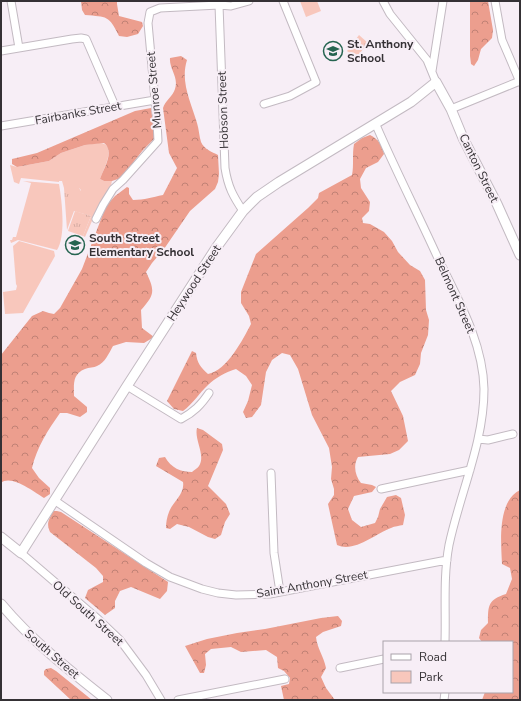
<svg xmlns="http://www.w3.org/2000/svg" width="521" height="701" font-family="'Nunito Sans',sans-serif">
<defs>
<pattern id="forest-crowns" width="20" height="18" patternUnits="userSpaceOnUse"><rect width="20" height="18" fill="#ec9e8e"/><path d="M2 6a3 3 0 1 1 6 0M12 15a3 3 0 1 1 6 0" fill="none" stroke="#c08175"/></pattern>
<pattern id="park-tufts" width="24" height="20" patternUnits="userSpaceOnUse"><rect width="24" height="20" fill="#f8c7bc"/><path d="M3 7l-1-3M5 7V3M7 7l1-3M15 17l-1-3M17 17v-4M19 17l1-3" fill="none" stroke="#d5aba2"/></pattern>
</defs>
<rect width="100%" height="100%" fill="#f7eef6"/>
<path fill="#f8c7bc" d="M300 1H317L321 11 306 17Z
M99 143C118 143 104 168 100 179L104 181H112L110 189 95 214 85 237 83 236 91 216 74 211 67 230 65 202H81V190L79 188H64L62 181H59V182L21 178 19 184 14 182 10 165 17 167 49 161 61 153 85 145Z
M23 181 59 184C62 201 66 236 57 250L18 240 11 243 10 240H12L13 237H16L31 183Z
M19 241 54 251 55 256 23 313 5 314 3 292 16 290 17 286 16 284 13 246Z"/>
<path fill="url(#forest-crowns)" d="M81 1H117V4L119 16 142 22 143 26 138 34 127 37 119 36C109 15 107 17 85 15L82 10Z
M470 1H488L493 30 492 38 481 49 478 60 474 66 471 64 470 56Z
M181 56 187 60C180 82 191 102 197 123 199 129 199 136 201 142 204 149 212 152 218 155L219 174 218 182 215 189 190 211 164 249 152 263 146 272C155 291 155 294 141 310L142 328 154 337 144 343 126 342 113 346C109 353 105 363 97 366 94 368 89 367 85 369 72 374 74 385 74 396L87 407V412L80 417 67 413H60C48 430 37 447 32 468L39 478 50 488V494L44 498C34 492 11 474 1 483V355L32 316 43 311 49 313 54 314 60 308 82 269 106 206 115 196 127 187 129 188V194L133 200C145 200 152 197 163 195L177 168 169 153 163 108C165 101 173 96 175 89 179 77 169 69 170 58Z
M151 108 155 138 143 150 121 178 112 181H104L100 179C104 168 115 151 104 143L85 145 61 153 49 161 17 167 12 164V159L37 153 135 111Z
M370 135C378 139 383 145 384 154L378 162 366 168 360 179 361 188 370 202 369 211 362 218 363 223 370 224 384 232 392 241 398 252 410 265 420 271 425 280 426 310 429 320 428 335 421 353 420 364 415 375 400 382 391 391 403 416 408 441 399 450 390 454 358 457C353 465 355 476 361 483L372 485 376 487 372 492 354 496 348 509 352 520 361 527 375 523 378 517 380 509 387 497 396 495 401 498 405 515 403 525C399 526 395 526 391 528 375 534 354 553 337 545L328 504 334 495V489L331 479 332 467 329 448 312 415 298 369 290 355 282 353 272 360 266 372 261 405 252 417 246 418 243 412 248 401 252 385 246 376 236 369C226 372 215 378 208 385 199 393 193 404 183 411L174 409 167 401 192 351 196 353C197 363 201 368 208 374 227 371 243 339 251 324L249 316 241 303V292L256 254 308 208 318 198 319 193 352 175C354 165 352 155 354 144L362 138Z
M197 428 203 430 222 444 223 450 208 486 226 504 230 514 225 522 221 535 215 539 208 537 189 527 177 524 170 529 166 528C166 522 167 517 169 512 173 501 185 494 183 482L156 466 159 458 165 457C171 468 181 472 192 472 194 470 198 468 199 466 206 455 194 440 197 428Z
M520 490V700H482L485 692H512V642H482L479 638 481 630 488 623C488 605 488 600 506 594L512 579 510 568 502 564C501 543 497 501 520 490Z
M53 511H57L61 512 168 582 167 591 160 599 131 587 120 591 115 601V608L105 615 85 598 88 590 103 582V576L96 568 50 532C46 523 49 520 53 511Z
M338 616 342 621 341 626 323 632 316 637C317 648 324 657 326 668L321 677 326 688 335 700H284L281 686 289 684 290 678 284 671 278 668 277 657 266 650 241 652 231 647 211 649 205 654 206 665 204 673H200L185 646 207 639 237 633 265 629 321 618Z
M51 668 56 671 92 700H71L44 675V671L46 669Z"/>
<path fill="url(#park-tufts)" d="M359 35 368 43 356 58 347 51Z
M64 188H79L81 191V202H65Z
M75 211 91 216 83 236 68 231Z"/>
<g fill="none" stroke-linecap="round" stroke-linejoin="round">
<defs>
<path id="street" d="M11 1 19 48
M383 1 390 14 427 60 436 82
M495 1 502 40 520 82
M219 5 225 168C228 187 233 196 243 211
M1 51 72 39 81 38 86 39 115 106
M432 71 443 1
M264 104 290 96 316 82 283 1
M451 109 520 81
M376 125C395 169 417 212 437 256 457 298 483 341 484 389 484 443 460 493 449 545 443 577 446 610 445 642
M1 126 155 100
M96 219 103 205 113 189 123 180 158 141 157 122 148 23 150 12 160 8 219 5 231 6 249 1
M127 386 181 419C194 412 201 405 209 393
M478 439 488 440 513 434
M271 473 274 553 280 592
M381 489 470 470
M54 500 146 563 170 577 202 589 218 593 236 595 270 594 447 560
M21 553 99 620 120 640 146 675 161 700
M340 668 384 659
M178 700 285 679
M444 700 445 692"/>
<path id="secondary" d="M1 537 21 553 127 386 216 248 243 211 257 197 279 182 411 102 436 82 451 109 463 138 497 204 520 255
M1 604C32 641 69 670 107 700"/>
</defs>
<use href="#street" stroke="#c3bac2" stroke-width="9"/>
<use href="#secondary" stroke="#c3bac2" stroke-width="11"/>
<use href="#street" stroke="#fff" stroke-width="7"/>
<use href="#secondary" stroke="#fff" stroke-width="9"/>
</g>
<defs>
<symbol id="school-ring" viewBox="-11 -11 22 22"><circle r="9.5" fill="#f7eef6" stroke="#256450" stroke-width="1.5"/><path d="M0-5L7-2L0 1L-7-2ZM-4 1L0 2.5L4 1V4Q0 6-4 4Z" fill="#256450"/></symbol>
</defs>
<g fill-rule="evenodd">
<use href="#school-ring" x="322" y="40" width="22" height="22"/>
<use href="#school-ring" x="64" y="234" width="22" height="22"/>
</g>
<g text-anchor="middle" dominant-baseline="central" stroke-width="4" stroke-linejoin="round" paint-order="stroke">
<g font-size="12" font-weight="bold" fill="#353135" stroke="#f7eef6" text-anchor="start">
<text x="347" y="44">St. Anthony<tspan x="347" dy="14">School</tspan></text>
<text x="89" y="238">South Street<tspan x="89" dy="14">Elementary School</tspan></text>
</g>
<g font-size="12" fill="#353135" stroke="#f7eef6">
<text transform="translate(154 90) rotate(-95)">Munroe Street</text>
<text transform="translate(223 110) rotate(-92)">Hobson Street</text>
<text transform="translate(78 113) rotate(-10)">Fairbanks Street</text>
<text transform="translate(479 168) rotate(64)">Canton Street</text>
<text transform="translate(194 283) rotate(-57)">Heywood Street</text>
<text transform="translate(455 295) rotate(66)">Belmont Street</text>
<text transform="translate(312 584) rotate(-10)">Saint Anthony Street</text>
<text transform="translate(88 613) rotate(42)">Old South Street</text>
<text transform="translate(52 654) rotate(41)">South Street</text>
</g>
</g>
<rect width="521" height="701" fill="none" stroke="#353135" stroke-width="4"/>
<rect x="383" y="641" width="130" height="52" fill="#f7eef6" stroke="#a9a2a9"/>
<rect x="391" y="654" width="20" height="6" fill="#ffffff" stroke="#a9a2a9"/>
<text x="419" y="661" font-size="12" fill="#353135">Road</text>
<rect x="391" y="671" width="20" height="12" fill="#f8c7bc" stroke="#a9a2a9"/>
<text x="419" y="681" font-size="12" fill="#353135">Park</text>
</svg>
